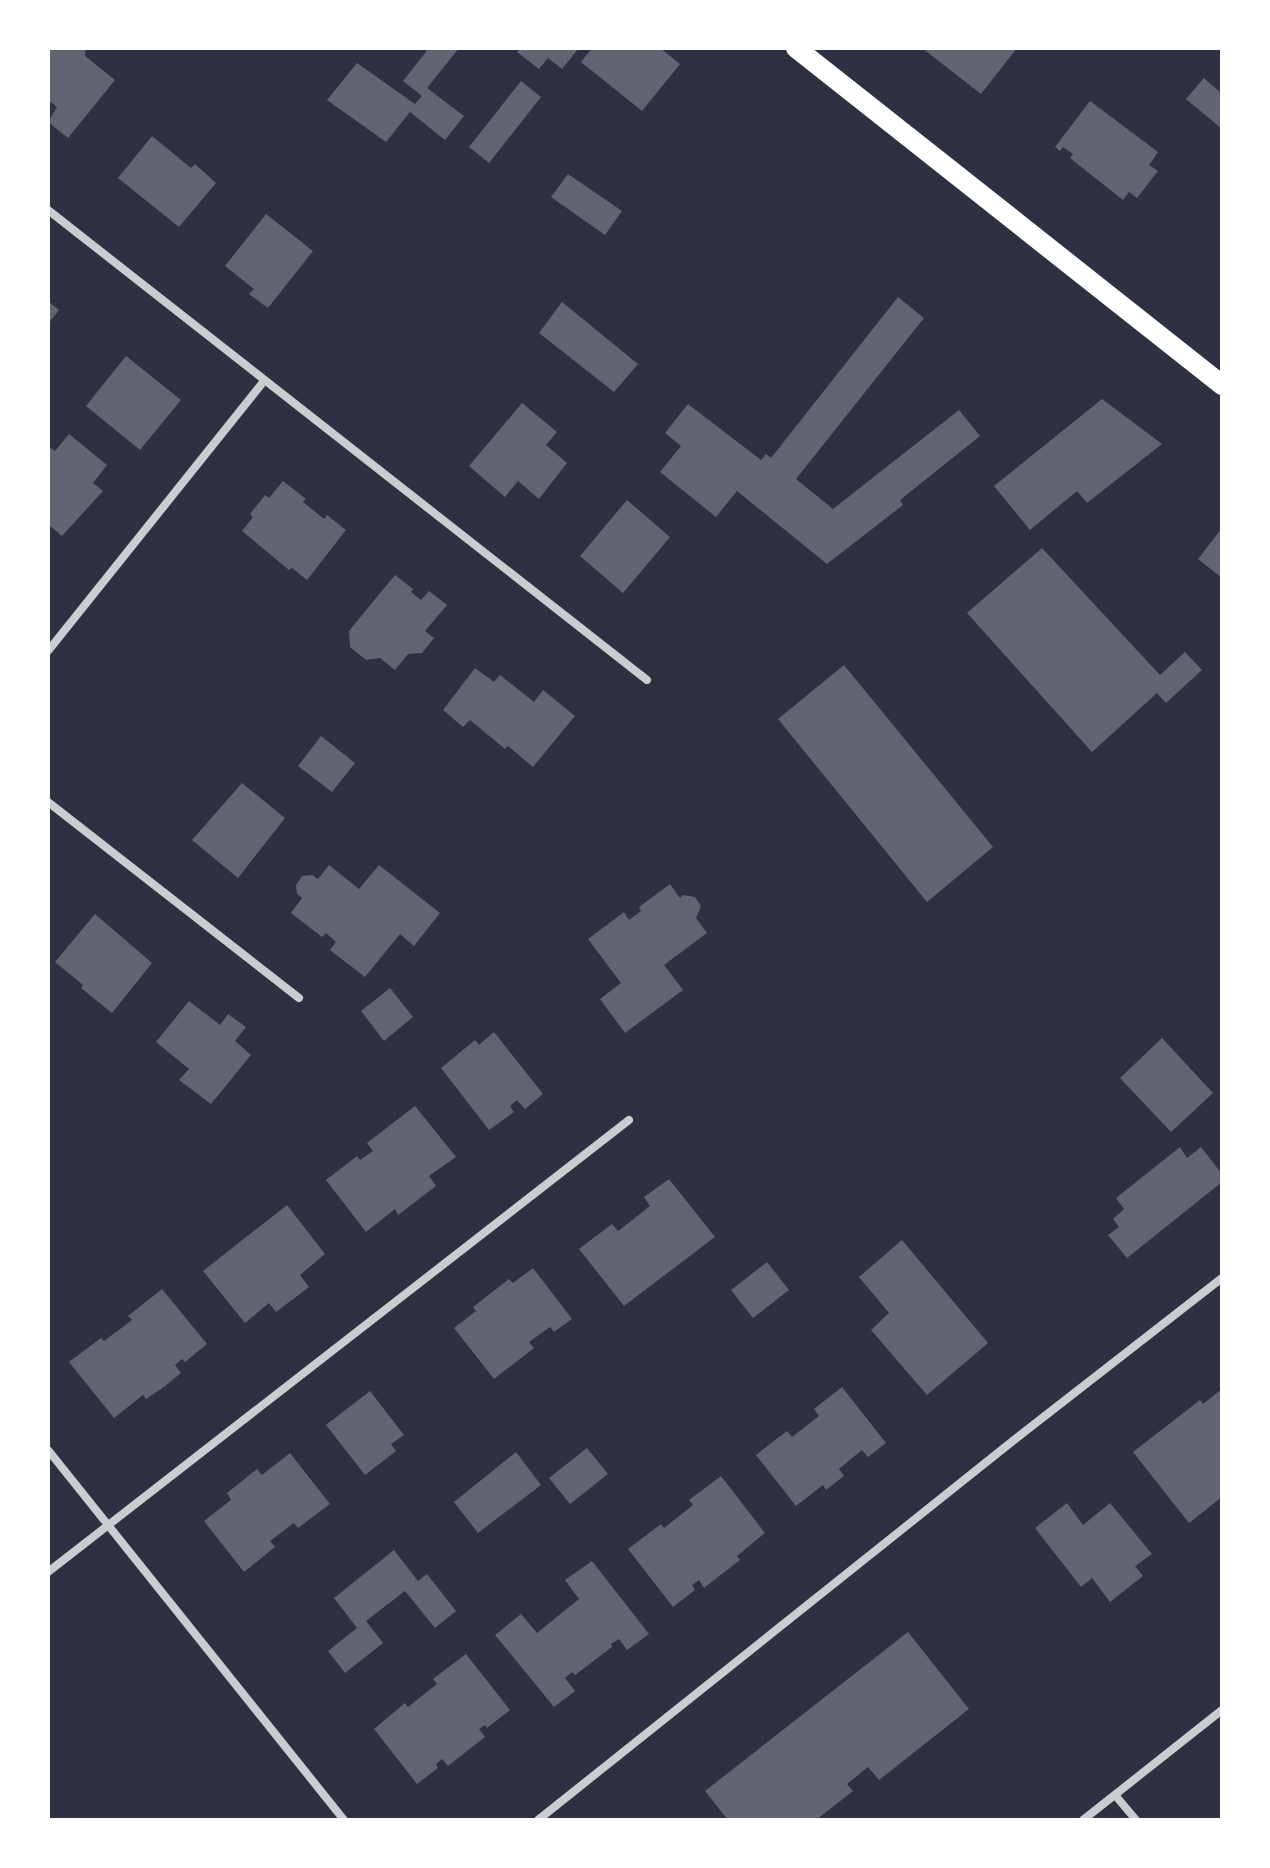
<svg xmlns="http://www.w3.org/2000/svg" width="1270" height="1868" font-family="'Golos Text',sans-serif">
<rect width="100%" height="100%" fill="#2d3142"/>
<path fill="#626471" d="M48 48H86L85 56 115 80 68 138 48 122 57 107 48 100Z
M429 48H459L427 88 464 116 445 140 410 112 386 142 327 100 357 63 415 104 422 96 403 81Z
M520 48H579L562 69 548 58 539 69 517 52Z
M592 48H660L680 64 642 111 581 62Z
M922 48H1017L981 94Z
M1204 78 1222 94V129L1186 99Z
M521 81 541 97 489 163 469 147Z
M1090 101 1158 152 1149 165 1158 171 1137 198 1129 192 1123 200 1070 158 1073 154 1063 147 1060 151 1055 147Z
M152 136 191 168 195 164 216 183 179 227 118 178Z
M568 174 622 211 605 235 551 197Z
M266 214 313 251 268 308 249 294 254 289 225 266Z
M898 297 924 318 796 479 833 509 959 410 980 436 900 500 903 505 827 564 737 491 716 517 660 472 681 446 665 433 688 404 761 460 766 454 771 458Z
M48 301 59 310 48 324Z
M562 302 638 364 614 392 539 333Z
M126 356 181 400 140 450 86 406Z
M1102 399 1162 444 1087 503 1077 491 1030 530 994 486Z
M522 403 557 432 546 445 567 463 539 499 518 481 505 497 469 466Z
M69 434 107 465 93 483 103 491 62 536 48 524V446L55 451Z
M283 481 306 499 303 502 324 519 327 515 346 530 307 580 292 568 289 570 242 531 253 517 250 514 265 495 269 498Z
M627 500 670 537 623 593 580 556Z
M1222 528V578L1198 559Z
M1042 548 1160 675 1185 652 1202 670 1166 703 1157 693 1092 752 967 613Z
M395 575 413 589 411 592 421 600 429 591 447 605 425 631 434 638 422 653 408 654 395 670 380 658 366 660 350 647 349 631Z
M844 665 993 847 927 902 778 719Z
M475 668 494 682 500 675 534 702 543 690 575 716 533 767 508 746 505 749 470 720 463 727 443 710Z
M321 736 355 763 332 792 298 766Z
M242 783 285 818 238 878 192 840Z
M329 865 359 889 379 865 440 913 414 946 400 934 365 977 330 950 336 942 326 933 322 937 291 913 302 898 297 894 296 885 302 876 312 875 318 879Z
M670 884 680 898 683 895 695 897 701 906 696 918 707 933 664 965 683 990 625 1033 600 999 621 983 588 939 624 912 629 920 641 911 639 907Z
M95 914 152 963 112 1013 81 988 83 985 55 962Z
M390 988 413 1017 384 1041 361 1011Z
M189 1001 220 1025 228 1014 246 1027 235 1041 251 1055 211 1104 179 1080 189 1069 156 1042Z
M494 1032 543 1094 525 1109 517 1100 510 1106 514 1112 489 1130 441 1068 475 1040 479 1045Z
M1162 1038 1213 1093 1171 1132 1120 1078Z
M415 1106 456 1157 429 1176 436 1186 398 1215 395 1209 366 1232 326 1180 357 1156 360 1160 373 1151 367 1143Z
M1180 1147 1187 1158 1201 1147 1222 1174V1182L1127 1258 1108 1235 1119 1227 1113 1219 1124 1209 1116 1198Z
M669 1179 715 1237 624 1306 579 1249 612 1224 618 1231 631 1221 650 1206 644 1197Z
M287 1205 325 1254 300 1275 309 1287 276 1312 269 1303 245 1323 203 1271Z
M902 1240 988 1343 927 1395 871 1330 889 1313 859 1277Z
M767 1262 789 1290 753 1318 731 1290Z
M533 1268 572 1319 554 1332 550 1327 529 1342 534 1348 494 1379 454 1328 476 1311 473 1307 509 1279 513 1283Z
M162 1289 207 1344 185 1362 182 1359 175 1365 181 1373 164 1387 146 1399 143 1395 114 1418 69 1362 101 1338 104 1341 132 1320 128 1316Z
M842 1387 886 1443 868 1457 862 1450 839 1469 844 1476 826 1490 823 1485 796 1506 756 1455 787 1431 792 1437 819 1416 814 1409Z
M1222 1389V1497L1189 1523 1133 1452 1200 1400 1203 1404Z
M370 1391 404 1435 391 1444 396 1451 365 1475 326 1425Z
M587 1448 608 1474 570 1504 549 1478Z
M516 1452 541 1485 478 1533 454 1502Z
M290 1453 330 1504 298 1528 294 1523 270 1541 275 1547 244 1572 204 1521 231 1500 227 1493 257 1469 262 1475Z
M721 1476 765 1533 737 1556 740 1560 704 1588 699 1580 692 1585 695 1590 673 1607 628 1549 661 1524 664 1528 678 1517 693 1505 689 1500Z
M1067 1503 1083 1525 1110 1503 1152 1554 1135 1566 1143 1576 1110 1602 1092 1578 1081 1587 1035 1528Z
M394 1550 418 1581 427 1574 456 1611 435 1628 405 1591 366 1621 383 1643 345 1673 328 1651 357 1628 334 1598Z
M592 1561 649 1634 627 1650 619 1639 611 1644 612 1647 575 1675 572 1672 565 1678 575 1691 554 1707 495 1635 521 1614 537 1633 579 1599 565 1580Z
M908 1632 969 1709 879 1780 868 1767 847 1784 853 1791 816 1820H728L705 1791Z
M466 1654 510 1710 487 1728 485 1725 479 1729 485 1737 448 1766 442 1759 436 1764 438 1768 417 1784 374 1729 405 1703 408 1707 437 1684 433 1679Z"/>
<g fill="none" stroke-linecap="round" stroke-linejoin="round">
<path stroke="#caccd0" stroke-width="8" d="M48 210 647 680
M48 651 264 381
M48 802 299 998
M48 1450 344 1820
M48 1572 629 1120
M1115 1795 1136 1820
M538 1820 1014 1440 1222 1278
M1083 1820 1222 1710"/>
<path stroke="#fff" stroke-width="20" d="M796 48 1222 385"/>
</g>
<rect width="1270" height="1868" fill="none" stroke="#ffffff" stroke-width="100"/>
</svg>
